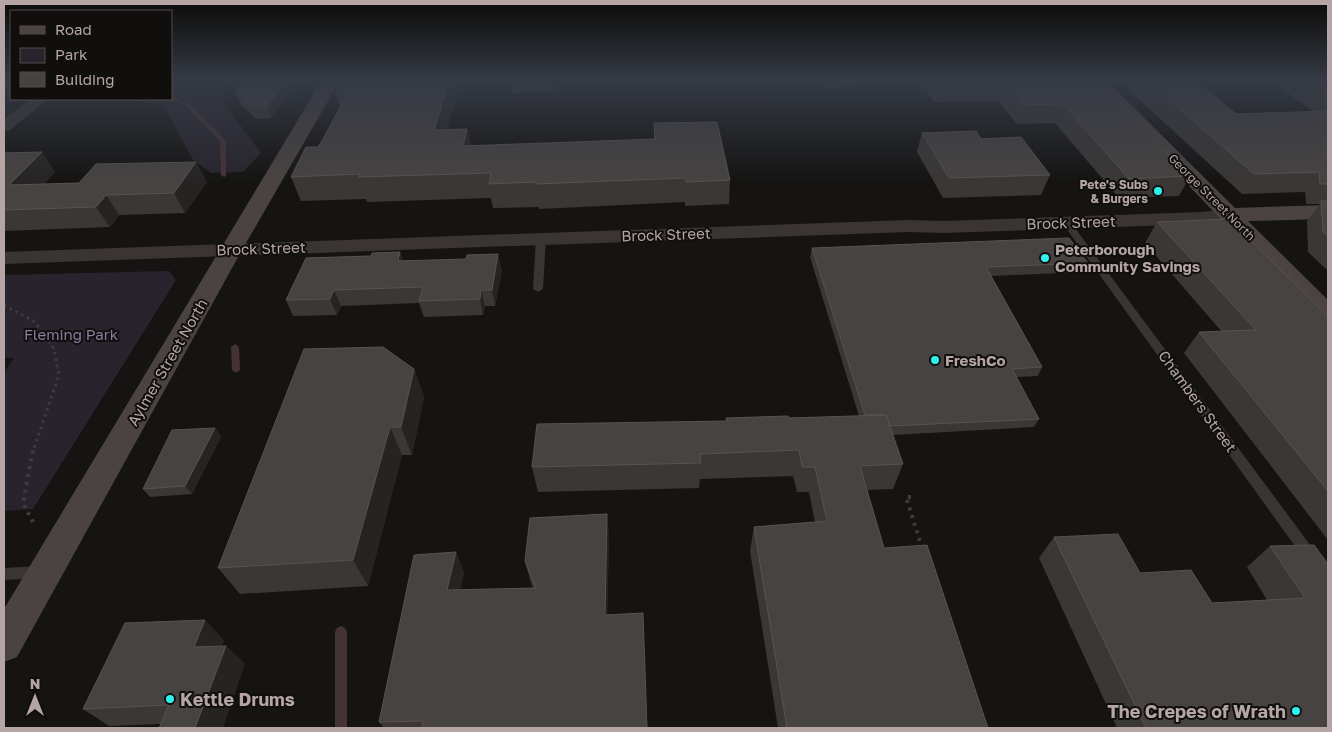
<svg xmlns="http://www.w3.org/2000/svg" width="1332" height="732" font-family="'Golos Text',sans-serif">
<rect width="100%" height="100%" fill="#151413"/>
<path fill="#28242d" d="M171 80H230L222 101 261 153 243 172 211 173 193 160 164 107 134 99H171Z
M169 271 176 280 33 509 4 511V372L14 358H4V275Z"/>
<g fill="none" stroke-linecap="round" stroke-linejoin="round">
<path fill="#453236" fill-rule="evenodd" d="M171 96 189 103 226 141V176L224 177 221 175 220 141 185 105 169 99H171Z
M235 344 239 347 240 370 236 373 232 370 231 347Z
M341 626 345 628 347 632V728H335V632L337 628Z"/>
<path stroke="#413b3a" stroke-width="3" stroke-dasharray="2.5 4" stroke-linecap="butt" d="M4 305 35 322 54 349 59 375 33 451"/>
<path stroke="#413b3a" stroke-width="4" stroke-dasharray="3 5" stroke-linecap="butt" d="M911 497H906L922 548
M33 522 23 503 33 450"/>
<path fill="#3a3534" fill-rule="evenodd" d="M1066 219 1069 220 1328 569V587L1323 585 1063 224V220Z
M541 235 546 238 543 289 538 292 533 289 536 238Z
M39 566 44 567 46 572 44 577 39 578 4 580V568Z"/>
<path fill="#3a3534" fill-rule="evenodd" d="M31 99H48L10 130 4 132V119Z
M1230 209 1237 211 1240 215 1237 219 1201 224 944 233 909 232 4 264V252L909 220 944 221 1201 212Z"/>
<path fill="#4a4342" fill-rule="evenodd" d="M322 80H340L242 250 17 657 4 662V609Z
M1087 80H1106L1235 208 1328 205V219L1248 221 1328 300V324L1319 321Z"/>
</g>
<path fill="#3a3736" d="M287 80 291 91 272 118 256 119 240 104 235 92Z
M343 80H461L447 129H467L471 146 654 139V123L730 180 729 204 685 206V202L539 209V207L493 208 491 198 367 202 366 199 301 201 291 177 322 141 340 107 335 94Z
M510 80H557L556 91 512 93Z
M819 80H1093L1190 176 1179 196 1119 198 1055 123 1017 124 998 101 934 102 922 84 822 87Z
M1118 80H1195L1236 114 1314 112 1270 80H1328V271L1308 252 1307 221 1320 204H1306L1305 192 1242 194Z
M922 133 981 139 1050 175 1041 195 943 198 917 152Z
M42 152 55 172 44 184 79 183 196 162 207 182 185 213 119 215 110 227 4 231V153Z
M1157 222 1328 316V540L1184 353 1199 332H1222L1145 243Z
M812 248 1088 263 1083 272 991 276 1042 367 1038 376 1017 377 1039 419 1034 427 893 435 903 464 893 489 867 490 884 548 988 728H778L750 551 754 527 815 522 809 492H797L793 476 700 479 699 488 538 492 532 467 726 421V418H789L859 416 810 257Z
M400 252 403 261 502 270 495 306H485L483 315 424 317 419 303 341 306 337 315 293 316 286 300 371 256Z
M414 369 424 397 412 455H402L368 586 240 594 218 568Z
M215 428 221 437 192 494 150 497 143 489Z
M609 535 607 615 647 728H384L379 722 464 572 460 590 533 588 530 580 525 561Z
M1054 537 1212 603 1267 600 1247 567 1270 546 1314 545 1328 728H1117L1039 558Z
M224 640 222 646H226L245 664 161 724 109 726 83 709Z"/>
<path fill="#262423" d="M4 80 10 90 4 95Z
M276 80H287L291 91 272 118 267 106Z
M450 80H461L440 153 434 130Z
M554 80H557L556 91Z
M467 129 472 152 463 146Z
M42 152 55 172 24 206 9 185Z
M196 162 207 182 185 213 174 193Z
M106 195 119 215 110 227 96 207Z
M400 252 405 268 398 261Z
M498 254 502 270 495 306 492 290Z
M334 290 341 306 337 315 330 299Z
M481 290 485 306 483 315 480 299Z
M414 369 424 397 412 455 401 427Z
M390 427 402 455 368 586 353 560Z
M215 428 221 437 192 494 185 486Z
M607 514 609 535 607 634 605 615Z
M456 552 464 572 456 609 447 590Z
M205 620 224 640 215 666 194 647Z
M226 646 245 664 223 728H195Z"/>
<path fill="#474342" stroke="#595252" d="M244 80H286L267 106 251 107 235 92Z
M343 80H450L434 130 467 129 463 146 655 139 654 123 717 122 730 180 686 182 685 178 536 184V182L489 184 491 173 359 177 360 174 291 177 306 147H318L322 141 347 94H335Z
M936 80H1093L1190 176 1129 179 1063 104 1024 105 1004 82 939 84Z
M1147 80H1195L1236 114 1328 111V184H1320L1319 172 1254 174Z
M1307 80H1328V95Z
M976 131 981 139 1021 137 1050 175 949 178 922 133Z
M42 152 9 185 79 183 96 164 196 162 174 193 106 195 96 207 4 210V153Z
M1321 201H1328V236L1323 232Z
M1229 219 1328 316V491L1199 332 1256 330 1157 222Z
M1069 238 1088 263 986 267 1042 367 1012 369 1039 419 890 426 886 415H865L812 248Z
M400 252 398 261 466 259 467 255 498 254 492 290H481L480 299 419 301 423 287 334 290 330 299 286 300 306 258 371 256 372 253Z
M383 347 414 369 401 427H390L353 560 218 568 304 349Z
M886 415 903 464 860 466 884 548 927 545 988 728H787L754 527 827 521 815 467H802L799 450 700 454 701 463 532 467 537 424 727 421 726 418 788 416 789 418Z
M215 428 185 486 143 489 172 430Z
M607 514 605 615 643 613 647 728H422L423 721 379 722 414 555 456 552 447 590 536 588 525 561 530 518Z
M1118 534 1140 573 1191 570 1212 603 1305 598 1270 546 1314 545 1328 564V728H1146L1054 537Z
M205 620 194 647 226 646 195 728H159L169 705 83 709 125 623Z"/>
<linearGradient id="sky" x2="0" y2="1"><stop stop-color="#0c0b0a"/><stop offset="0.44" stop-color="#353a44"/><stop offset="1" stop-color="#353a44" stop-opacity="0"/></linearGradient>
<rect width="1332" height="182" fill="url(#sky)"/>
<g fill="#2ff1ed" stroke="#100f0e" stroke-width="2">
<circle cx="1158" cy="191" r="5"/>
<circle cx="1045" cy="258" r="5"/>
<circle cx="935" cy="360" r="5"/>
<circle cx="170" cy="699" r="5"/>
<circle cx="1296" cy="711" r="5"/>
</g>
<g text-anchor="middle" dominant-baseline="central" stroke-width="4" stroke-linejoin="round" paint-order="stroke">
<g font-size="12" font-weight="bold" fill="#b5a5a5" stroke="#100f0e" text-anchor="end">
<text x="1148" y="184">Pete's Subs<tspan x="1148" dy="14">&amp; Burgers</tspan></text>
</g>
<g font-size="12" fill="#b5a5a5" stroke="#100f0e">
<text transform="translate(1212 197) rotate(45)">George Street North</text>
</g>
<g font-size="15" fill="#b5a5a5" stroke="#100f0e">
<text transform="translate(1071 222) rotate(-2)">Brock Street</text>
<text transform="translate(666 234) rotate(-2)">Brock Street</text>
<text transform="translate(261 248) rotate(-2)">Brock Street</text>
<text transform="translate(167 362) rotate(-60)">Aylmer Street North</text>
<text transform="translate(1198 401) rotate(54)">Chambers Street</text>
</g>
<g font-size="15" font-weight="bold" fill="#b5a5a5" stroke="#100f0e" text-anchor="start">
<text x="1055" y="249">Peterborough<tspan x="1055" dy="17">Community Savings</tspan></text>
<text x="945" y="360">FreshCo</text>
</g>
<g font-size="15" fill="#8a7ca1" stroke="#100f0e">
<text x="71" y="334">Fleming Park</text>
</g>
<g font-size="18" font-weight="bold" fill="#b5a5a5" stroke="#100f0e" text-anchor="start">
<text x="180" y="699">Kettle Drums</text>
<text x="1286" y="711" text-anchor="end">The Crepes of Wrath</text>
</g>
</g>
<rect width="1332" height="732" fill="none" stroke="#b5a5a5" stroke-width="10"/>
<rect x="10" y="10" width="162" height="90" fill="#100f0e" stroke="#524b4a"/>
<rect x="20" y="26" width="25" height="8" fill="#4a4342" stroke="#524b4a"/>
<text x="55" y="35" font-size="15" fill="#b5a5a5">Road</text>
<rect x="20" y="48" width="25" height="15" fill="#28242d" stroke="#524b4a"/>
<text x="55" y="60" font-size="15" fill="#b5a5a5">Park</text>
<rect x="20" y="72" width="25" height="15" fill="#474342" stroke="#524b4a"/>
<text x="55" y="85" font-size="15" fill="#b5a5a5">Building</text>
<g transform="translate(35 697)" stroke="#100f0e" stroke-width="4" paint-order="stroke">
<path d="M0-4L9 19L0 12L-9 19Z" fill="#b5a5a5"/>
<text y="-8" font-size="14" font-weight="bold" text-anchor="middle" fill="#b5a5a5">N</text>
</g>
</svg>
